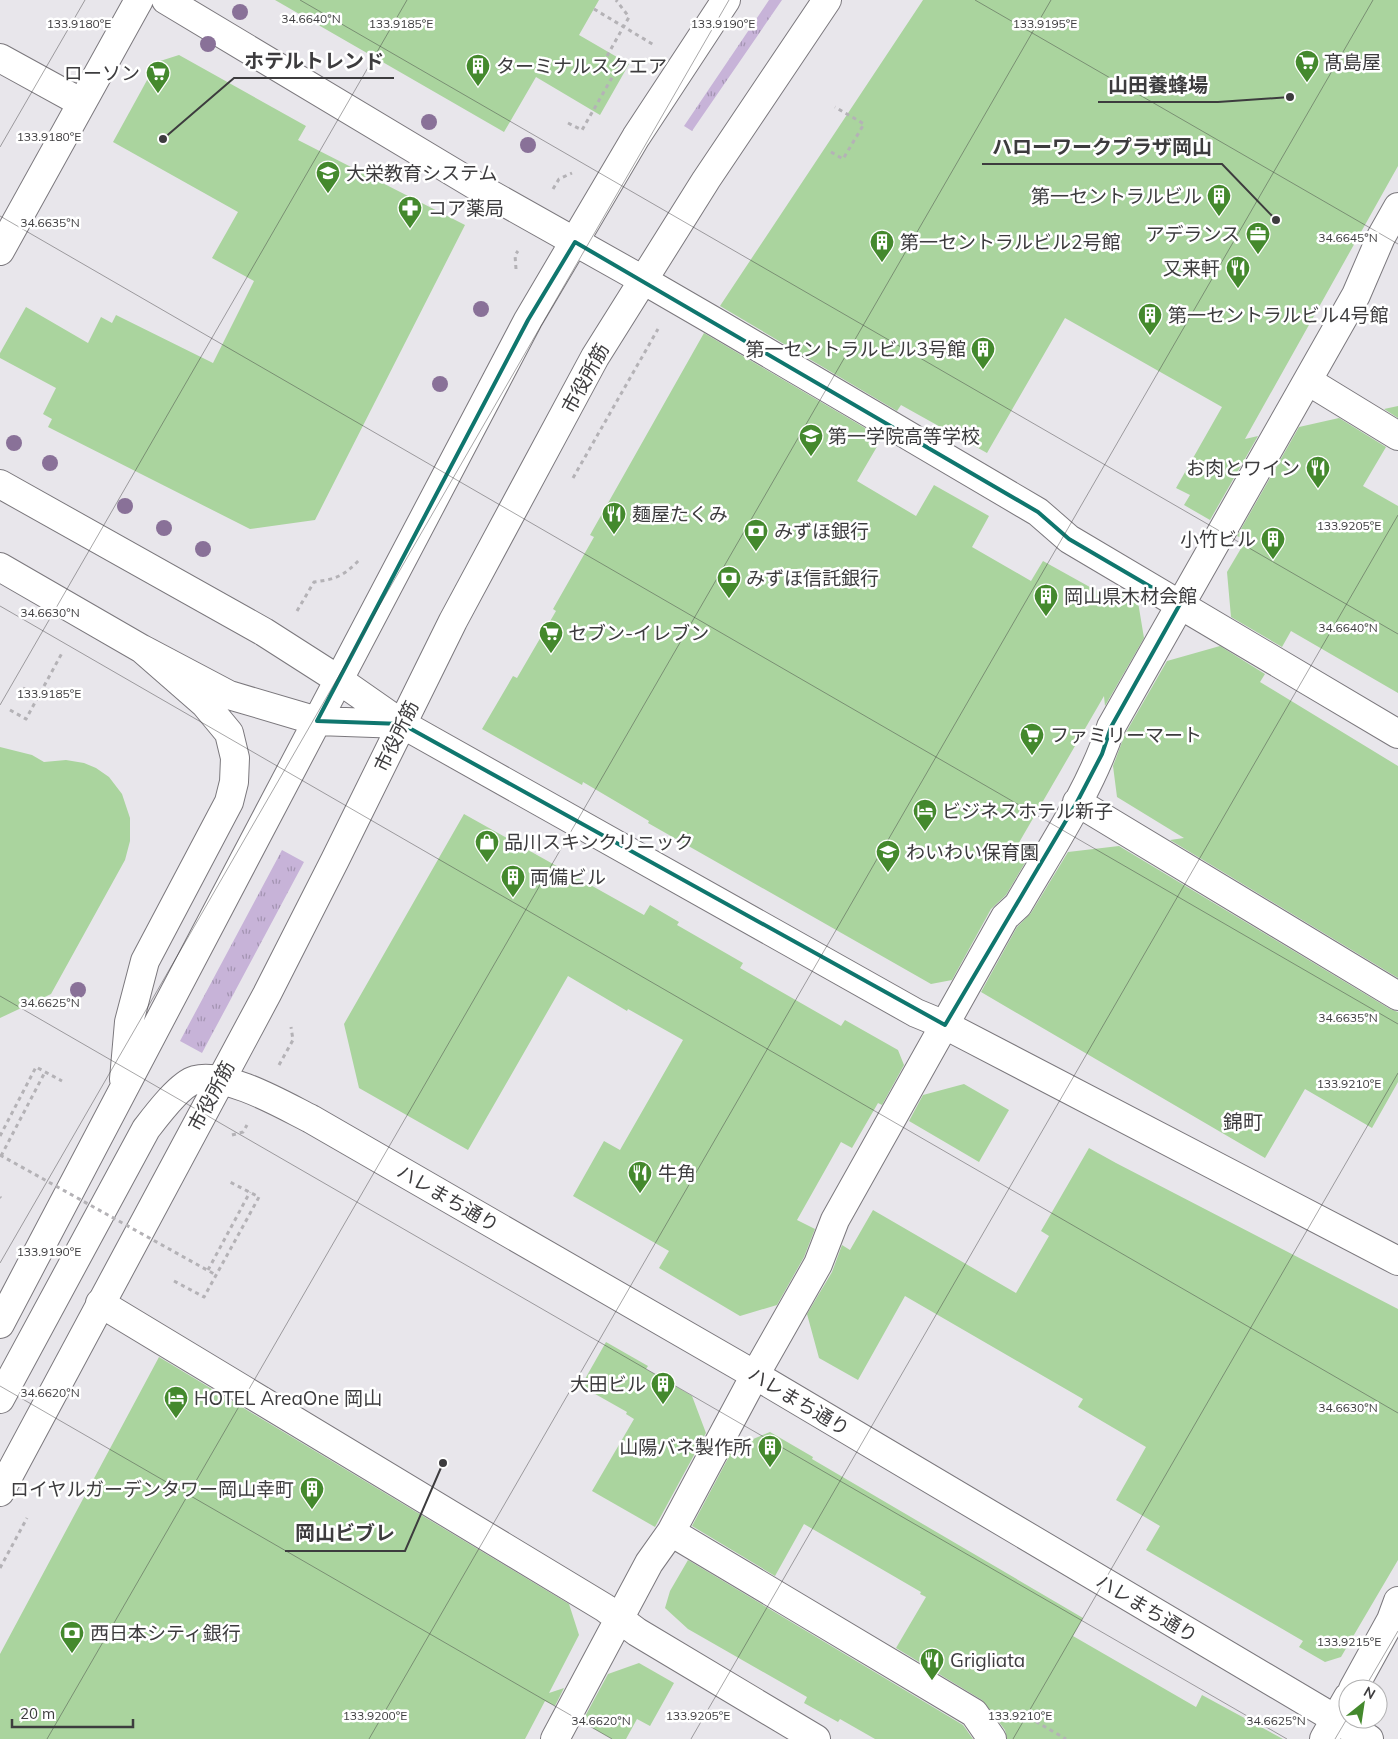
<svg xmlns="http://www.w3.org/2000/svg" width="1398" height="1739" font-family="Mulish,'Noto Sans JP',sans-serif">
<defs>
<pattern id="grass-tufts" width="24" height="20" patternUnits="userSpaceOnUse" patternTransform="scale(1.25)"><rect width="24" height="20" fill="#c7b3d8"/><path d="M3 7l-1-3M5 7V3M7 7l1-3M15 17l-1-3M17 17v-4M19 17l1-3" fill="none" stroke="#a393b1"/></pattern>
</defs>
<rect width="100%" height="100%" fill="#e8e6eb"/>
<path fill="url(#grass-tufts)" d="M769 0H782L692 131 684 126Z
M282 850 304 862 202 1053 180 1041Z"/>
<path fill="#aad49e" d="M275 0H599L579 35 629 64 600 115 536 77 504 132Z
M923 0H1398V166L1245 439 1258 436 1210 520 1184 505 1190 495 1176 488 1222 407 1065 318 987 453 901 405 897 411 720 306Z
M179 55 306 126 298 140 465 225 315 520 250 529 48 427 52 419 43 414 56 388 0 358V353L26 307 88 343 101 317 112 323 116 315 213 363 254 281 212 258 238 212 113 142 157 62Z
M704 333 882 438 857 481 916 516 934 485 989 516 972 547 1031 581 1043 561 1106 596 1112 587 1138 602 1144 638 1105 706 1104 696 1010 858 1029 856 1006 895 991 909 952 980 931 984 648 823 649 821 583 782 582 785 482 729 513 676 517 678 556 611 553 609 594 537 590 535Z
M1398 406V418L1384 409Z
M1339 418 1386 447 1363 486 1398 506V693L1291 631 1282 647 1231 617 1227 572 1246 540 1237 536 1299 427Z
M1220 646 1265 674 1260 682 1398 766V978L1170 840 1184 838 1117 797 1113 766 1125 734 1167 661Z
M0 747 32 755 44 762 66 760 84 763 96 768 109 777 122 794 130 818V841L125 860 51 994 0 1018Z
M464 814 644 915 650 905 679 922 677 925 743 963 740 968 841 1026 845 1020 898 1050 904 1065 882 1105 878 1103 852 1148 841 1142 797 1220 815 1229 804 1257 777 1305 740 1316 659 1268 669 1251 573 1196 604 1141 620 1150 683 1040 628 1009 627 1011 568 976 468 1150 359 1088 344 1024Z
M1119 846 1390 1009 1398 1012V1082L1372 1128 1305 1089 1265 1158 981 992 1017 927 1031 913 1068 852Z
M964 1084 1009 1110 979 1162 909 1121 923 1095Z
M1089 1148 1116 1163 1398 1309V1560L1341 1657 1325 1662 1299 1647 1303 1641 1146 1550 1160 1526 1116 1500 1146 1447 1078 1407 1083 1399 905 1296 858 1380 819 1358 807 1314 832 1272 842 1245 850 1250 873 1210 1016 1293 1049 1236 1041 1231Z
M606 1342 648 1366 646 1369 692 1396 706 1433 655 1527 592 1491 634 1419 626 1414 627 1412 581 1386Z
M159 1357 569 1604 579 1635 549 1693 564 1688 555 1706 545 1701 525 1739H0V1654Z
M770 1432 813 1457 812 1459 1083 1618 1073 1636 1196 1707 1202 1695 1283 1739H1007L1005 1730 982 1700 896 1648 926 1597 920 1594 921 1592 804 1524 775 1576 692 1526 734 1447Z
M688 1560 963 1725 973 1739H875L840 1719 838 1722 804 1703 807 1697 688 1629 665 1608 670 1591Z
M639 1663 674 1683 650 1726 637 1719 626 1739H612L582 1722 608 1674Z"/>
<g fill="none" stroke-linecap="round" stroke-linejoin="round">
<defs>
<path id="minor" d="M643 280 712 320 1038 512 1069 539 1398 734
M1308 381 1398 436
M1077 802 1398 996
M100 1303 605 1608 637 1632 816 1739
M671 1532 974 1713 992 1739
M1353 1689 1391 1620 1398 1601
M555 1739 649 1563 671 1532 755 1375 818 1264 835 1220 1005 917 1018 905C1051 848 1091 789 1111 727L1356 295 1381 237 1398 207
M1324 1739 1348 1697"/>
<path id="tertiary" d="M166 0 483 190 643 280
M0 58 82 103
M0 251 139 0
M0 484 264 632 339 680 402 724 916 1013 945 1025 1398 1261
M0 567 142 649 229 695 317 721 402 724
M124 1079 129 1022 145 961 229 802 234 782 235 758 229 733 205 704 142 649
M0 1324 528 320 636 137 726 0
M0 1399 146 1129C156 1116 180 1084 195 1080 227 1072 283 1105 311 1119L755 1375 1369 1739
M0 1492 267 994 335 860 453 621 595 357 706 180 827 0"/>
</defs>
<use href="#minor" stroke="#7b787d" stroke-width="30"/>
<use href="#tertiary" stroke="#7b787d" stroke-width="30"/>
<path stroke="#b4b2b6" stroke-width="3" stroke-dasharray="4 4" stroke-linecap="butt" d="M594 9 654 45
M607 56 629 17 616 0
M568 123 582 130 621 62
M831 152 843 159 864 124 835 107
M553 189 559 179 572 173
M516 269 515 255 518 251
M573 478 658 329
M297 611 314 582C338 579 345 575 361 558
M23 688 38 697
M10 710 26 719 62 653
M279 1065 293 1040 291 1027
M232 1135 243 1132 247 1125
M0 1136 36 1067 62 1081
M1 1156 45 1072
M0 1197 1 1198
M208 1270 250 1192
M174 1281 204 1297 253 1208 259 1197 228 1181
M0 1568 27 1518
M1023 1722 1028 1717 1066 1739"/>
<use href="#minor" stroke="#fff" stroke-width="28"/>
<use href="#tertiary" stroke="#fff" stroke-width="28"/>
<path stroke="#b4b2b6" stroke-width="3" stroke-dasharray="4 4" stroke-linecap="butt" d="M0 1155 216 1275"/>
</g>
<g fill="#897198">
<circle cx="240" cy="12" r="8"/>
<circle cx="208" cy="44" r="8"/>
<circle cx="429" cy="122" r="8"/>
<circle cx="528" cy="145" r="8"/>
<circle cx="481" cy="309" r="8"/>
<circle cx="440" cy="384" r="8"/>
<circle cx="14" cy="443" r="8"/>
<circle cx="50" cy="463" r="8"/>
<circle cx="125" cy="506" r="8"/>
<circle cx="164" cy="528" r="8"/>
<circle cx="203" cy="549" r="8"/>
<circle cx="78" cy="990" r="8"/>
</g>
<path fill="none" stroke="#0f766e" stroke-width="4" stroke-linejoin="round" d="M575 242 1038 512 1069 539 1180 604 1111 727 1102 754 1077 802 945 1025 402 724 317 721 528 320Z"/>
<path fill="none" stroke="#3d3c3e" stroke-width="1" stroke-opacity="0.45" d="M300 0 1398 634M975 0 1398 244M0 147 85 0M0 216 1398 1024M0 606 1398 1413M0 705 407 0M0 996 1287 1739M0 1263 729 0M0 1386 612 1739M1364 1689 1398 1631M47 1739 1051 0M369 1739 1373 0M691 1739 1398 515M1013 1739 1398 1073M1335 1739 1348 1717"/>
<defs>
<symbol id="supermarket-pin" viewBox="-11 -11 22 30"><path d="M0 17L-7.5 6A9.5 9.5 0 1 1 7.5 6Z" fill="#44892d" stroke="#fff"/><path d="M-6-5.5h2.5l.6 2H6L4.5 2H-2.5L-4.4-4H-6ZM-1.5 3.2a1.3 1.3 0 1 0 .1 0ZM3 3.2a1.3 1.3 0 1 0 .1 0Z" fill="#fff"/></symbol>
<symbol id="building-pin" viewBox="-11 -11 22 30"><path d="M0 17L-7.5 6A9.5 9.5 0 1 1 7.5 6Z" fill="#44892d" stroke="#fff"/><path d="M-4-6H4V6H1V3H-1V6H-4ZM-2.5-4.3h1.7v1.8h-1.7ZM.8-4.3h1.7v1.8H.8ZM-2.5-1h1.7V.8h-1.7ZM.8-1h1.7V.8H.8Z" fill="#fff"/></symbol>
<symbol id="university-pin" viewBox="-11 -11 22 30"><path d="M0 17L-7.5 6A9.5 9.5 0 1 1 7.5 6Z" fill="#44892d" stroke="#fff"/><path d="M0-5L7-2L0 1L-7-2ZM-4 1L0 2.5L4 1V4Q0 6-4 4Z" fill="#fff"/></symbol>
<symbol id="pharmacy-pin" viewBox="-11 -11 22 30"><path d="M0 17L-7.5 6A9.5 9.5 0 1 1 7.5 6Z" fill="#44892d" stroke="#fff"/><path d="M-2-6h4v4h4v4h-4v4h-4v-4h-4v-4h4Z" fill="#fff"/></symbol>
<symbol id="office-pin" viewBox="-11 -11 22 30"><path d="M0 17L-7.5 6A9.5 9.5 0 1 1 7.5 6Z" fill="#44892d" stroke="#fff"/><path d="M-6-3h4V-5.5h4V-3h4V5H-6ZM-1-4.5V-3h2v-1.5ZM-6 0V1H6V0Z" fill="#fff"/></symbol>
<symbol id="restaurant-pin" viewBox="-11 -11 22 30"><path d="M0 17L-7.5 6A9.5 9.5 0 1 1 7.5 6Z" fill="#44892d" stroke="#fff"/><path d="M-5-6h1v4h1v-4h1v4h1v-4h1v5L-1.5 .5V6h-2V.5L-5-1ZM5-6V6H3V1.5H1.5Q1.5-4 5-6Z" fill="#fff"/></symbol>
<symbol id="school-pin" viewBox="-11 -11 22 30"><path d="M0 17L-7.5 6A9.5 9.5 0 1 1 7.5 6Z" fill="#44892d" stroke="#fff"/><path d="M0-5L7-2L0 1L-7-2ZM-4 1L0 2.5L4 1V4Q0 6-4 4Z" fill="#fff"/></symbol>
<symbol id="bank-pin" viewBox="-11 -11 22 30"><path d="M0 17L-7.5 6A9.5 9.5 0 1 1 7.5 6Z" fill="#44892d" stroke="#fff"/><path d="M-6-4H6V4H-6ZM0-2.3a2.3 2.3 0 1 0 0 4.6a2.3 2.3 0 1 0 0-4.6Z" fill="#fff"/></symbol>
<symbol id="hotel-pin" viewBox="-11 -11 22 30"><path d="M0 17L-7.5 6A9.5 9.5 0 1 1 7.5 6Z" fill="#44892d" stroke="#fff"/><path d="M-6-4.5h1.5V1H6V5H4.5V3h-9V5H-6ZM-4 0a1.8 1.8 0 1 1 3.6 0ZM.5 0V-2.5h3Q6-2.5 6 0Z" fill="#fff"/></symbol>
<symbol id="shop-pin" viewBox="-11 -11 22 30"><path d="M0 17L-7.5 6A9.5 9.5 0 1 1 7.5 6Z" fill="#44892d" stroke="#fff"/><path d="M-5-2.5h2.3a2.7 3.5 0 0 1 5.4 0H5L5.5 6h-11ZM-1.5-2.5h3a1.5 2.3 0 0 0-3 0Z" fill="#fff"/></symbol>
</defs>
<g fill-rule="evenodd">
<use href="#supermarket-pin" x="1293" y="48" width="28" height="38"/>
<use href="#building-pin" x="464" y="52" width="28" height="38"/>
<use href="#supermarket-pin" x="144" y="59" width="28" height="38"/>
<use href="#university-pin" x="314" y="159" width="28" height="38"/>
<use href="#building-pin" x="1205" y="182" width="28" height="38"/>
<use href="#pharmacy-pin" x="396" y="194" width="28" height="38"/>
<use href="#office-pin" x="1244" y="220" width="28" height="38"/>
<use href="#building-pin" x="868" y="228" width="28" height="38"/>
<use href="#restaurant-pin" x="1224" y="254" width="28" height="38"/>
<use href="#building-pin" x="1136" y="301" width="28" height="38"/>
<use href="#building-pin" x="969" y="335" width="28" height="38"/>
<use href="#school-pin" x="797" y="422" width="28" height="38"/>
<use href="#restaurant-pin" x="1304" y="454" width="28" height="38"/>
<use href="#restaurant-pin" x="600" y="500" width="28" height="38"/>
<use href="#bank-pin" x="742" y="517" width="28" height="38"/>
<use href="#building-pin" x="1259" y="525" width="28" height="38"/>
<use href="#bank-pin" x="715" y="564" width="28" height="38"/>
<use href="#building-pin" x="1032" y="582" width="28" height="38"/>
<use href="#supermarket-pin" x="537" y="619" width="28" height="38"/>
<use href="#supermarket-pin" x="1018" y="721" width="28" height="38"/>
<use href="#hotel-pin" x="911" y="797" width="28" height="38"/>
<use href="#shop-pin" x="473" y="828" width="28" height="38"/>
<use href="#school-pin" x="874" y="838" width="28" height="38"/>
<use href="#building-pin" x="499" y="863" width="28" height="38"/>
<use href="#restaurant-pin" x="626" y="1159" width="28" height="38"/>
<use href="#building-pin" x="649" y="1370" width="28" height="38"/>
<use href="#hotel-pin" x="162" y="1384" width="28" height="38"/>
<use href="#building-pin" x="756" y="1433" width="28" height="38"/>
<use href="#building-pin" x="298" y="1475" width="28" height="38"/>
<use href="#bank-pin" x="58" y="1619" width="28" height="38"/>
<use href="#restaurant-pin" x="918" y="1646" width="28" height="38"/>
</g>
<g text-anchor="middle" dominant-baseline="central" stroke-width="5" stroke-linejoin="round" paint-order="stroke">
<g font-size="19" fill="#3d3c3e" stroke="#fff" text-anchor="start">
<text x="1324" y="62">髙島屋</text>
<text x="496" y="66">ターミナルスクエア</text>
<text x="140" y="73" text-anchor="end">ローソン</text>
<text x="346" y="173">大栄教育システム</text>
<text x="1202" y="196" text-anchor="end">第一セントラルビル</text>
<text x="428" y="208">コア薬局</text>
<text x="1240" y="234" text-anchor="end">アデランス</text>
<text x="900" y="242">第一セントラルビル2号館</text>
<text x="1220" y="268" text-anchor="end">又来軒</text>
<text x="1168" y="315">第一セントラルビル4号館</text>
<text x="966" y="349" text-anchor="end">第一セントラルビル3号館</text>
<text x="828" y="436">第一学院高等学校</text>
<text x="1300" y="468" text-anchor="end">お肉とワイン</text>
<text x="632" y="514">麺屋たくみ</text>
<text x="774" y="531">みずほ銀行</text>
<text x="1256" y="539" text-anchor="end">小竹ビル</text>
<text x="746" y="578">みずほ信託銀行</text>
<text x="1064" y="596">岡山県木材会館</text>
<text x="568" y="633">セブン-イレブン</text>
<text x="1050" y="735">ファミリーマート</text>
<text x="942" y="811">ビジネスホテル新子</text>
<text x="504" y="842">品川スキンクリニック</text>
<text x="906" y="852">わいわい保育園</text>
<text x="530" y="877">両備ビル</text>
<text x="658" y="1173">牛角</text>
<text x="646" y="1384" text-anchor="end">大田ビル</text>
<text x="194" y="1398">HOTEL AreaOne 岡山</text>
<text x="752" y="1447" text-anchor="end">山陽バネ製作所</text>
<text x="294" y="1489" text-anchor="end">ロイヤルガーデンタワー岡山幸町</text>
<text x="90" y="1633">西日本シティ銀行</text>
<text x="950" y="1660">Grigliata</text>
</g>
<g font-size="19" fill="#3d3c3e" stroke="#fff">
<text transform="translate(585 378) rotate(-61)">市役所筋</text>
<text transform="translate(396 736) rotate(-64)">市役所筋</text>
<text transform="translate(211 1096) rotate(-62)">市役所筋</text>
<text transform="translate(448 1198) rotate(30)">ハレまち通り</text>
<text transform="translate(799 1401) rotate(31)">ハレまち通り</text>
<text transform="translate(1147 1608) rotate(31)">ハレまち通り</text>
</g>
<g font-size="20" fill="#3d3c3e" stroke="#fff">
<text x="1243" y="1121">錦町</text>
</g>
</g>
<g font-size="12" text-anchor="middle" fill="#3d3c3e" stroke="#fff" stroke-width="5" stroke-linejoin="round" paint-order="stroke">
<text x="311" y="23">34.6640°N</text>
<text x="723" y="28">133.9190°E</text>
<text x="79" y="28">133.9180°E</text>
<text x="401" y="28">133.9185°E</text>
<text x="1045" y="28">133.9195°E</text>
<text x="49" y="141">133.9180°E</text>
<text x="50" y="227">34.6635°N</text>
<text x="1348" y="242">34.6645°N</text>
<text x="1349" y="530">133.9205°E</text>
<text x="50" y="617">34.6630°N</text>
<text x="1348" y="632">34.6640°N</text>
<text x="49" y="698">133.9185°E</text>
<text x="50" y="1007">34.6625°N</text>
<text x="1348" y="1022">34.6635°N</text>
<text x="1349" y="1088">133.9210°E</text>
<text x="49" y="1256">133.9190°E</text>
<text x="50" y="1397">34.6620°N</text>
<text x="1348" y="1412">34.6630°N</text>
<text x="1349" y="1646">133.9215°E</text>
<text x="375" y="1720">133.9200°E</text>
<text x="698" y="1720">133.9205°E</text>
<text x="1020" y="1720">133.9210°E</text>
<text x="601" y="1725">34.6620°N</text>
<text x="1276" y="1725">34.6625°N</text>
</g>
<path fill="none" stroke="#3d3c3e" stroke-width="2" d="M163 139L234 78H394M1290 97L1218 102H1098M1276 220L1222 164H982M443 1463L405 1551H285"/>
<g fill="#3d3c3e" stroke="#fff" stroke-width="2">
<circle cx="163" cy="139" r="5"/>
<circle cx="1290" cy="97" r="5"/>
<circle cx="1276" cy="220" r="5"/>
<circle cx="443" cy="1463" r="5"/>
</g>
<g font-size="20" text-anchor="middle" font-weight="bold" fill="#3d3c3e" stroke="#fff" stroke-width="5" stroke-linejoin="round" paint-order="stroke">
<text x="314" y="68">ホテルトレンド</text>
<text x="1158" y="92">山田養蜂場</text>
<text x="1102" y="154">ハローワークプラザ岡山</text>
<text x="345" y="1540">岡山ビブレ</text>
</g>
<g transform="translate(1363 1704) rotate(30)"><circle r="24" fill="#ffffff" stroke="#b1b1b2"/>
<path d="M0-4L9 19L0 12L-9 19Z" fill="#44892d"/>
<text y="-8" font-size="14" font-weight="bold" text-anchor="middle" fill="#3d3c3e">N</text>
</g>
<path d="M12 1719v8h121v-8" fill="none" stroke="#3d3c3e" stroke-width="2.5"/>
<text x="20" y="1719" font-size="15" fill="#3d3c3e" stroke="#ffffff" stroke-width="4" paint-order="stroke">20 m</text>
</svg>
